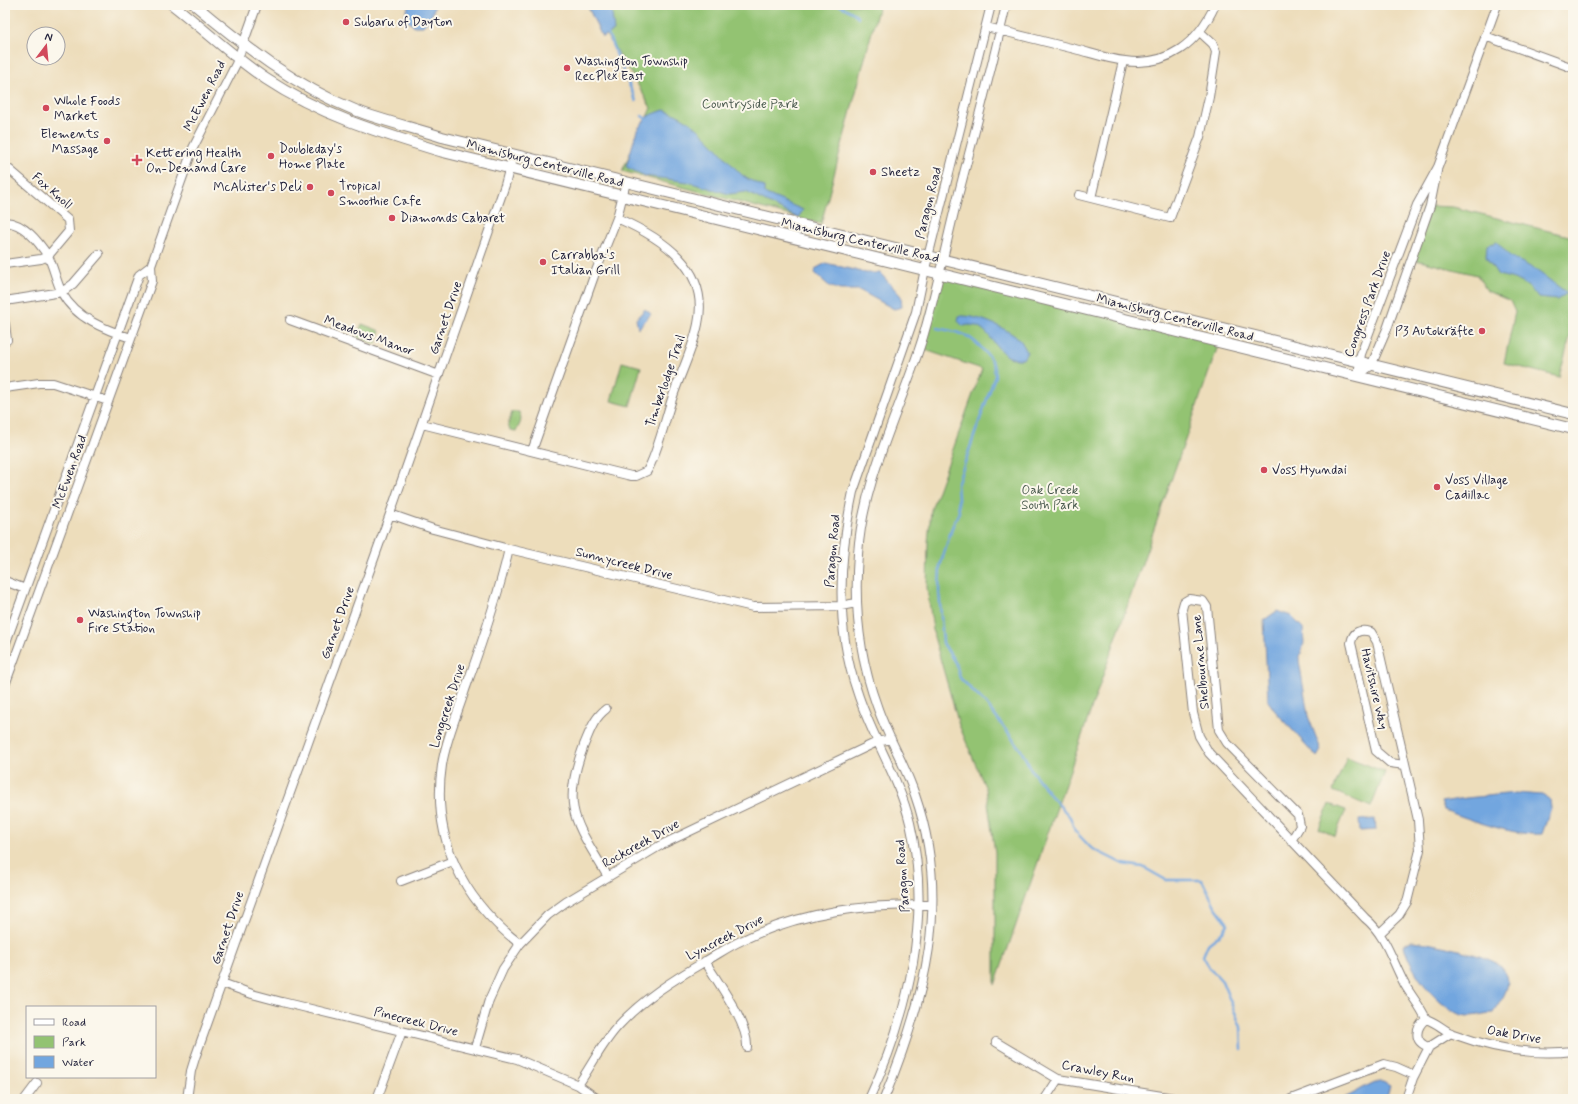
<svg xmlns="http://www.w3.org/2000/svg" width="1578" height="1104" font-family="Mynerve,sans-serif">
<rect width="100%" height="100%" fill="#fbf7ec"/>
<filter id="ink" filterUnits="userSpaceOnUse"><feTurbulence type="fractalNoise" baseFrequency=".025" numOctaves="2"/><feDisplacementMap in="SourceGraphic" scale="8" xChannelSelector="R" yChannelSelector="G"/><feConvolveMatrix kernelMatrix="1 2 1 2 8 2 1 2 1" color-interpolation-filters="sRGB"/></filter>
<filter id="wash" filterUnits="userSpaceOnUse"><feTurbulence type="fractalNoise" baseFrequency=".012" numOctaves="4" result="noise"/><feDisplacementMap in="SourceGraphic" scale="16" xChannelSelector="R" yChannelSelector="G"/><feGaussianBlur stdDeviation="0.9" result="paint"/><feColorMatrix in="noise" values="0 0 0 0 0 0 0 0 0 0 0 0 0 0 0 0 0 1.4 0 .05"/><feComposite in="paint" operator="in"/></filter>
<g filter="url(#wash)">
<rect width="100%" height="100%" fill="#edddbb"/>
<path fill="#93c372" stroke="#5a7256" d="M586 5H879L821 224 622 171 651 108 630 71Z
M1430 206 1453 207 1573 237V292L1568 312 1571 333 1559 377 1504 363 1515 312 1510 301 1487 291 1477 275 1412 259Z
M939 273 1219 343 995 985V853L986 789 959 725 934 637 927 588 928 542 931 510 982 369 919 348Z
M362 324 380 331 376 344 357 337Z
M622 362 641 367 630 406 611 401Z
M512 412H519C523 420 520 424 516 431L510 430 508 425Z
M1347 757 1385 772 1371 807 1333 791Z
M1329 804 1346 810 1335 836 1319 829Z"/>
<path fill="#72a6df" stroke="#4a648d" d="M409 5H435L431 18 423 26H414L404 18Z
M587 5H611L614 31 602 37Z
M664 110C698 119 717 151 742 175 748 180 757 183 764 187V193L803 210 798 218 746 192 729 194 688 182 645 176 626 167 637 130 648 116Z
M1497 242 1510 256 1536 270 1567 293 1557 300 1538 298C1527 282 1517 279 1498 275L1486 257 1487 245Z
M826 263 866 273H880L901 296 902 307 894 309 859 290H840L829 286 815 273V269Z
M645 309 651 314 638 329 636 319Z
M959 316C978 315 1004 327 1019 339 1022 342 1025 348 1027 352L1023 359C991 362 994 318 963 326L958 321Z
M1277 611 1291 616 1303 628 1304 643 1299 660 1308 716 1321 750 1317 757 1275 711 1268 701 1264 620Z
M1516 793 1542 795 1550 800 1551 808 1542 834C1514 836 1471 820 1444 810L1441 802 1466 798Z
M1375 819 1376 830 1360 831 1359 820Z
M1411 941C1429 942 1482 954 1498 964 1501 966 1506 973 1507 976 1511 989 1499 1003 1493 1013 1482 1013 1473 1018 1462 1015 1437 1007 1409 970 1404 945Z
M1375 1082H1383L1390 1086 1386 1099H1342C1354 1094 1363 1087 1375 1082Z"/>
<g fill="none" stroke-linecap="round" stroke-linejoin="round">
<path stroke="#72a6df" stroke-width="2.5" d="M839 5 854 13 858 18
M607 32 636 101
M642 116 649 121
M937 328C962 333 969 333 986 353 992 361 995 365 995 376L957 485 959 512 953 525 940 566 939 590 943 643 956 664 960 678 986 704 1021 750 1032 771 1051 796 1070 817 1075 831 1091 848 1123 864 1143 867 1166 880H1202L1215 906 1228 924 1223 932 1208 944 1203 956 1209 967 1222 981 1241 1027 1242 1050"/>
</g>
</g>
<g filter="url(#ink)">
<g fill="none" stroke-linecap="round" stroke-linejoin="round">
<defs>
<path id="minor" d="M986 27C1016 34 1045 42 1075 49 1091 53 1108 59 1125 61 1168 67 1198 43 1215 5
M1485 36 1573 68
M5 168 10 170 68 220 69 231 48 256C54 268 56 281 62 293 75 318 106 330 131 338
M1079 195 1170 218 1200 137 1209 97 1216 52 1213 44 1200 32
M1091 198 1123 61
M5 222C24 223 38 241 48 256L41 259 5 264
M5 301 62 292 73 284 99 254
M290 320 439 375
M5 324 7 340
M1358 375 1361 354 1417 205 1438 167 1497 5
M1358 375 1371 366 1387 329 1430 206 1437 171
M5 388 39 383H53L108 401
M422 424 631 476H636L647 471C657 455 666 416 673 396 681 372 693 349 698 324 710 268 662 238 617 218
M532 451 594 276 617 218 626 182
M390 514 433 529 509 549 753 607 841 606 856 603
M509 549C498 597 482 643 465 690 457 715 446 739 442 765 431 839 463 900 520 944
M5 581 25 589
M5 645 139 275 151 266
M5 685 152 281 151 266 193 148 236 64 257 5
M606 709C594 718 590 731 584 745 560 809 576 822 608 877
M1291 841 1300 826 1298 815 1227 743 1219 730 1207 607 1203 601 1189 599 1184 602 1182 609 1193 713 1199 736 1209 753 1365 918C1386 935 1392 961 1405 985 1412 997 1421 1007 1426 1019
M401 881 453 861
M1380 933 1399 915 1407 902 1420 850 1418 820 1377 642 1371 632C1360 629 1353 631 1351 643L1376 751 1390 763 1405 765
M705 961C718 983 748 1023 747 1047
M222 983 252 994 282 1002 517 1059 578 1085 598 1099
M1451 1033 1429 1047C1413 1042 1415 1028 1426 1019 1438 1023 1443 1030 1453 1034 1491 1048 1532 1056 1573 1051
M996 1042 1058 1079 1180 1099
M475 1048 489 1000 503 969 520 944 548 915 566 902 661 845 877 742 891 739
M578 1085C592 1065 602 1043 619 1025 643 999 673 980 704 962 717 955 729 946 743 940 803 911 866 904 932 905
M25 1099 37 1083
M187 1099 191 1071 195 1058 390 514 505 185 513 155
M377 1099 402 1031
M869 1099C909 1014 932 916 910 823 899 777 871 736 857 691 835 627 839 557 853 492L916 312 925 269 991 5
M884 1099C925 999 952 901 915 795 905 764 887 736 877 706 859 657 854 606 858 554 863 478 901 409 923 337 936 293 945 248 956 204 973 138 991 72 1006 5
M1045 1099 1058 1079
M1291 1099 1384 1064 1396 1067 1414 1075
M1406 1099 1413 1078 1429 1047"/>
<path id="major" d="M173 5C204 29 233 57 266 79 320 115 381 133 443 152L1573 429
M195 5C244 46 295 86 355 110 383 121 414 128 442 137L1573 414"/>
</defs>
<use href="#minor" stroke="#88807b" stroke-width="10"/>
<use href="#major" stroke="#88807b" stroke-width="12"/>
<use href="#minor" stroke="#fff" stroke-width="8"/>
<use href="#major" stroke="#fff" stroke-width="10"/>
</g>
</g>
<g fill="#d1495b" stroke="#fbf7ec" stroke-width="1.5">
<circle cx="346" cy="22" r="4"/>
<circle cx="567" cy="68" r="4"/>
<circle cx="46" cy="108" r="4"/>
<circle cx="107" cy="141" r="4"/>
<circle cx="271" cy="156" r="4"/>
<path d="M135 154h4v4h4v4h-4v4h-4v-4h-4v-4h4z"/>
<circle cx="873" cy="172" r="4"/>
<circle cx="310" cy="187" r="4"/>
<circle cx="331" cy="193" r="4"/>
<circle cx="392" cy="218" r="4"/>
<circle cx="543" cy="262" r="4"/>
<circle cx="1482" cy="331" r="4"/>
<circle cx="1264" cy="470" r="4"/>
<circle cx="1437" cy="487" r="4"/>
<circle cx="80" cy="620" r="4"/>
</g>
<g text-anchor="middle" dominant-baseline="central" stroke-width="4" stroke-linejoin="round" paint-order="stroke">
<g font-size="13" fill="#22223b" stroke="#fbf7ec" text-anchor="start">
<text x="354" y="22">Subaru of Dayton</text>
<text x="575" y="61">Washington Township<tspan x="575" dy="15">RecPlex East</tspan></text>
<text x="54" y="101">Whole Foods<tspan x="54" dy="15">Market</tspan></text>
<text x="99" y="134" text-anchor="end">Elements<tspan x="99" dy="15">Massage</tspan></text>
<text x="279" y="149">Doubleday's<tspan x="279" dy="15">Home Plate</tspan></text>
<text x="146" y="153">Kettering Health<tspan x="146" dy="15">On-Demand Care</tspan></text>
<text x="881" y="172">Sheetz</text>
<text x="339" y="186">Tropical<tspan x="339" dy="15">Smoothie Cafe</tspan></text>
<text x="302" y="187" text-anchor="end">McAlister's Deli</text>
<text x="400" y="218">Diamonds Cabaret</text>
<text x="551" y="255">Carrabba's<tspan x="551" dy="15">Italian Grill</tspan></text>
<text x="1474" y="331" text-anchor="end">P3 Autokräfte</text>
<text x="1272" y="470">Voss Hyundai</text>
<text x="1445" y="480">Voss Village<tspan x="1445" dy="15">Cadillac</tspan></text>
<text x="88" y="613">Washington Township<tspan x="88" dy="15">Fire Station</tspan></text>
</g>
<g font-size="13" fill="#22223b" stroke="#fbf7ec">
<text transform="translate(205 96) rotate(-63)">McEwen Road</text>
<text transform="translate(545 164) rotate(14)">Miamisburg Centerville Road</text>
<text transform="translate(52 191) rotate(41)">Fox Knoll</text>
<text transform="translate(929 203) rotate(-76)">Paragon Road</text>
<text transform="translate(860 241) rotate(13)">Miamisburg Centerville Road</text>
<text transform="translate(1368 304) rotate(-70)">Congress Park Drive</text>
<text transform="translate(446 318) rotate(-71)">Garnet Drive</text>
<text transform="translate(1175 318) rotate(14)">Miamisburg Centerville Road</text>
<text transform="translate(369 336) rotate(20)">Meadows Manor</text>
<text transform="translate(666 381) rotate(-71)">Timberlodge Trail</text>
<text transform="translate(70 472) rotate(-70)">McEwen Road</text>
<text transform="translate(833 551) rotate(-85)">Paragon Road</text>
<text transform="translate(624 564) rotate(14)">Sunnycreek Drive</text>
<text transform="translate(338 623) rotate(-70)">Garnet Drive</text>
<text transform="translate(1201 662) rotate(-95)">Shelbourne Lane</text>
<text transform="translate(1374 689) rotate(77)">Havitshire Way</text>
<text transform="translate(448 706) rotate(-72)">Longcreek Drive</text>
<text transform="translate(641 844) rotate(-29)">Rockcreek Drive</text>
<text transform="translate(903 876) rotate(-94)">Paragon Road</text>
<text transform="translate(228 928) rotate(-71)">Garnet Drive</text>
<text transform="translate(725 938) rotate(-27)">Lyncreek Drive</text>
<text transform="translate(416 1022) rotate(14)">Pinecreek Drive</text>
<text transform="translate(1514 1035) rotate(10)">Oak Drive</text>
<text transform="translate(1098 1072) rotate(11)">Crawley Run</text>
</g>
<g font-size="13" fill="#4a5a4e" stroke="#fbf7ec">
<text x="750" y="104">Countryside Park</text>
<text x="1050" y="490">Oak Creek<tspan x="1050" dy="15">South Park</tspan></text>
</g>
</g>
<rect width="1578" height="1104" fill="none" stroke="#fbf7ec" stroke-width="20"/>
<rect x="26" y="1006" width="130" height="72" fill="#fbf7ec" stroke="#a4a2a5"/>
<rect x="34" y="1019" width="20" height="6" fill="#ffffff" stroke="#a4a2a5"/>
<text x="62" y="1026" font-size="12" fill="#22223b">Road</text>
<rect x="34" y="1036" width="20" height="12" fill="#93c372" stroke="#a4a2a5"/>
<text x="62" y="1046" font-size="12" fill="#22223b">Park</text>
<rect x="34" y="1056" width="20" height="12" fill="#72a6df" stroke="#a4a2a5"/>
<text x="62" y="1066" font-size="12" fill="#22223b">Water</text>
<g transform="translate(46 46) rotate(16)"><circle r="19" fill="#fbf7ec" stroke="#a4a2a5"/>
<path d="M0-3L7 15L0 10L-7 15Z" fill="#d1495b"/>
<text y="-6" font-size="11" font-weight="bold" text-anchor="middle" fill="#22223b">N</text>
</g>
</svg>
